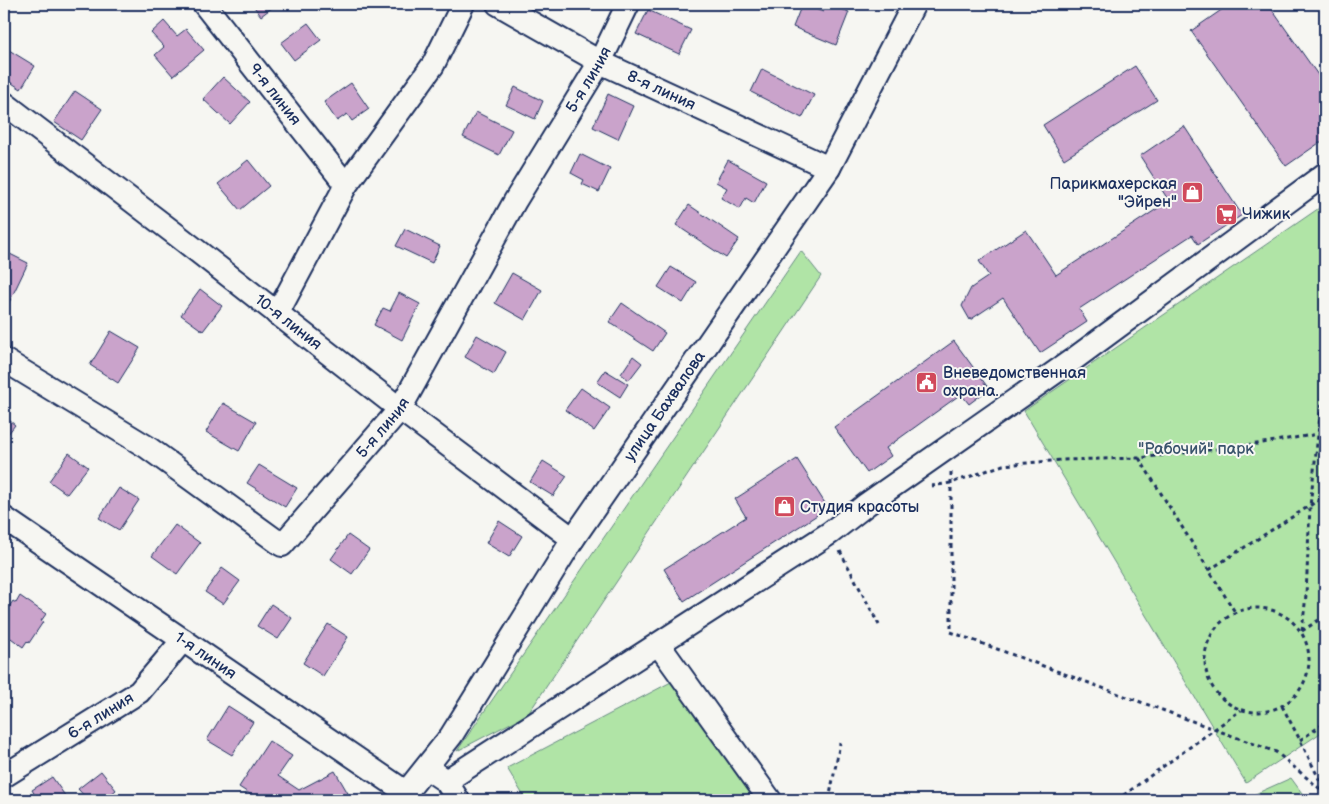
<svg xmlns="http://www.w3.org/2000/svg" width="1329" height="804" font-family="'Balsamiq Sans',sans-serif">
<rect width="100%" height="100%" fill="#f6f6f2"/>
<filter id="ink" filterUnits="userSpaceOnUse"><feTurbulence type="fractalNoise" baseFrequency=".02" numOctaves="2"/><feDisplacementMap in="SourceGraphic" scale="10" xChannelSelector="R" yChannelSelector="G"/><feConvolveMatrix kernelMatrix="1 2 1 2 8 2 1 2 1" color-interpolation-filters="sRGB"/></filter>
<g filter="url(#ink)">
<path fill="#b0e4a6" stroke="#668a82" d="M1325 204V730L1246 783 1024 411Z
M801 251 821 276 528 714 457 751Z
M671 682 697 697 768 800H526L507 768Z
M1291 778 1307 800H1242Z"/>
<path fill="#caa3cb" stroke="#1b2f5e" d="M252 4H277L261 16Z
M802 4 823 12 826 4H828L849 12 836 45 793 27Z
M1230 4H1268L1325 85V139L1286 166 1191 31Z
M648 10 691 30 679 54 636 34Z
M164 21 177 36 186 29 204 50 173 76 155 55 164 47 151 33Z
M308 23 321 40 294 60 281 43Z
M4 47 35 66 21 89 4 78Z
M1135 66 1157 100 1064 159 1043 125Z
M762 69 814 95 802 118 751 92Z
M223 77 250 102 230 124 203 99Z
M351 83 369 109 352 121 347 114 337 121 324 102Z
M515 87 543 101 535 119 506 105Z
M75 91 102 109 81 140 54 122Z
M608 94 633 106 618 139 593 127Z
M476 112 512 130 499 155 463 137Z
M1184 126 1242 215 1198 244 1192 235 1079 309 1087 322 1040 353 1003 298 970 320 962 306 971 288 989 276 979 261 1026 230 1056 275 1169 201 1140 156Z
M580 154 610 169 599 192 582 184 584 180 571 173Z
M248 160 269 186 240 210 218 184Z
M728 160 766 181 754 203 746 198 740 209 721 198 727 188 716 182Z
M689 205 739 239 726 258 676 225Z
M405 229 440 246 432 263 396 246Z
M4 251 28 263 4 313Z
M671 267 696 282 683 303 658 287Z
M512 273 542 290 525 320 495 303Z
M200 289 222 306 203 331 181 315Z
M399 293 420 304 402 340 374 325 383 308 390 311Z
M622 303 665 333 653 351 609 322Z
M111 331 140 348 118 383 90 365Z
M477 335 506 352 494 374 465 357Z
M954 341 989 389 969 404 961 394 886 448 891 456 867 473 834 427Z
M633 356 642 363 629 380 621 374Z
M605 370 628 384 620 397 597 382Z
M581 388 610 408 594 431 565 410Z
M223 403 256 422 239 451 206 432Z
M4 416 15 425 4 439Z
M69 453 88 467 67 494 49 481Z
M797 459 828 508 684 601 664 569 746 517 735 499Z
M543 461 567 476 553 496 530 482Z
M259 465 297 488 285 507 247 483Z
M119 488 139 500 119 530 99 518Z
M499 521 522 536 509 557 486 543Z
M175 525 200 543 177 574 152 556Z
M348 535 369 550 352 574 331 559Z
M222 568 240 581 223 604 205 592Z
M20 596 46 614 41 621 43 622 29 643 27 641 23 647 4 633V614L13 601 16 603Z
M271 604 292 618 278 639 257 626Z
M328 624 348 637 323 676 303 663Z
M228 706 253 722 232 755 207 740Z
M269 741 292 756 278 776 299 790 335 771 349 795 340 800H259L239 787Z
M101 771 116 790 104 800H88L78 789Z
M52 777 68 800H38L32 790Z"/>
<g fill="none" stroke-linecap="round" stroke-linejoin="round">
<defs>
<g id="minor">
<path id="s1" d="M204 4 346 185"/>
<path id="s2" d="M498 4 600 62 829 168"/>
<path id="s3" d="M4 103 178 236 400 409 573 539"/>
<path d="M277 314 346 185 433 65 463 4"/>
<path id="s4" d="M4 360 147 447 282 545 400 409 515 201 600 62 628 4"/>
<path id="s5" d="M4 518 407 793"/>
<path d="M659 645 770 800"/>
<path d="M434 773 446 781 458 800"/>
<path id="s6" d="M4 776 139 692 183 640"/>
<path d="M446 781 830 533 867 504 1074 359 1325 174"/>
<path id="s7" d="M400 800 451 736 573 539 829 168 914 4"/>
</g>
</defs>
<use href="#minor" stroke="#1b2f5e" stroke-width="26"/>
<path stroke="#1b2f5e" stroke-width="3" stroke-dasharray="4 4" stroke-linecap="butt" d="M1319 435 1325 445
M1139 458 1235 612
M951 472V632L1276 752 1325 793
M931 486 951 483 1003 465 1062 460 1139 458 1244 446 1325 433
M840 551 879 625
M1209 570 1325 496
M1205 660a52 52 0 1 1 104 0a52 52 0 1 1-104 0Z
M1302 631 1306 595 1310 506 1325 372
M1302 631 1325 616
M1282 706 1300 740 1325 791
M1300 740 1325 723
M829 800 840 743
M1117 800 1241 710"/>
<use href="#minor" stroke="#f6f6f2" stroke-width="22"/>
</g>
</g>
<defs>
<symbol id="shop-square" viewBox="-11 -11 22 22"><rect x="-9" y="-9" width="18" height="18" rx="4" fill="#d1495b" stroke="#f6f6f2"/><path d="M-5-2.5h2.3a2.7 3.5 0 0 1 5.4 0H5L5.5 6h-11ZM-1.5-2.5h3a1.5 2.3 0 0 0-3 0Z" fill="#fff"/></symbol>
<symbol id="supermarket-square" viewBox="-11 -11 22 22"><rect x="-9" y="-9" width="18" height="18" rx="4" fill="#d1495b" stroke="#f6f6f2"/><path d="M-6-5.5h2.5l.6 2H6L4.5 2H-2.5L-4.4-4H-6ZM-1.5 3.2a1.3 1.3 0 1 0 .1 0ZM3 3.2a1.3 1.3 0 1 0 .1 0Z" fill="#fff"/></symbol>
<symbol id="civic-square" viewBox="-11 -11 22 22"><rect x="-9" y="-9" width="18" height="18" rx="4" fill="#d1495b" stroke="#f6f6f2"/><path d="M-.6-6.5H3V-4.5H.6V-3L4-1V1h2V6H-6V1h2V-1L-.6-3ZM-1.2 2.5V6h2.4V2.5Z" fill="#fff"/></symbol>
</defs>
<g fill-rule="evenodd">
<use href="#shop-square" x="1180" y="180" width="25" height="25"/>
<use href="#supermarket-square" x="1214" y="202" width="25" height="25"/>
<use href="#civic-square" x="914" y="370" width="25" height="25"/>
<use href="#shop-square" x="772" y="494" width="25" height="25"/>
</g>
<g text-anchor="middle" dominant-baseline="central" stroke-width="4" stroke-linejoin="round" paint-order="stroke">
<g font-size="16" fill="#1b2f5e" stroke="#f6f6f2">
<text stroke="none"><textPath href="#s4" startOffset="894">5-я линия</textPath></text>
<text stroke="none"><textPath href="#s2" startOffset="185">8-я линия</textPath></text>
<text stroke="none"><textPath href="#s1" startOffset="115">9-я линия</textPath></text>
<text stroke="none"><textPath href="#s3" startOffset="359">10-я линия</textPath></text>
<text stroke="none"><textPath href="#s7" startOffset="475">улица Бахвалова</textPath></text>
<text stroke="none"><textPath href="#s4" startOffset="489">5-я линия</textPath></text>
<text stroke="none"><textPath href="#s5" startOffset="244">1-я линия</textPath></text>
<text stroke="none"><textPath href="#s6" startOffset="114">6-я линия</textPath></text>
</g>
<g font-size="16" fill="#1b2f5e" stroke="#f6f6f2" text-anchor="start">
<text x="1177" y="184" text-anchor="end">Парикмахерская<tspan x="1177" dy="18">"Эйрен"</tspan></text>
<text x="1242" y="214">Чижик</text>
<text x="943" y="373">Вневедомственная<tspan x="943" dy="18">охрана.</tspan></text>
<text x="800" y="507">Студия красоты</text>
</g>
<g font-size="16" fill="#39536c" stroke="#f6f6f2">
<text x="1196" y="449">"Рабочий" парк</text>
</g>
</g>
<rect width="1329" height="804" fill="none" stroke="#f6f6f2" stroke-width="20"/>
<rect x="10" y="10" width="1309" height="784" fill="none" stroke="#1b2f5e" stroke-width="2" filter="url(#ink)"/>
</svg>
